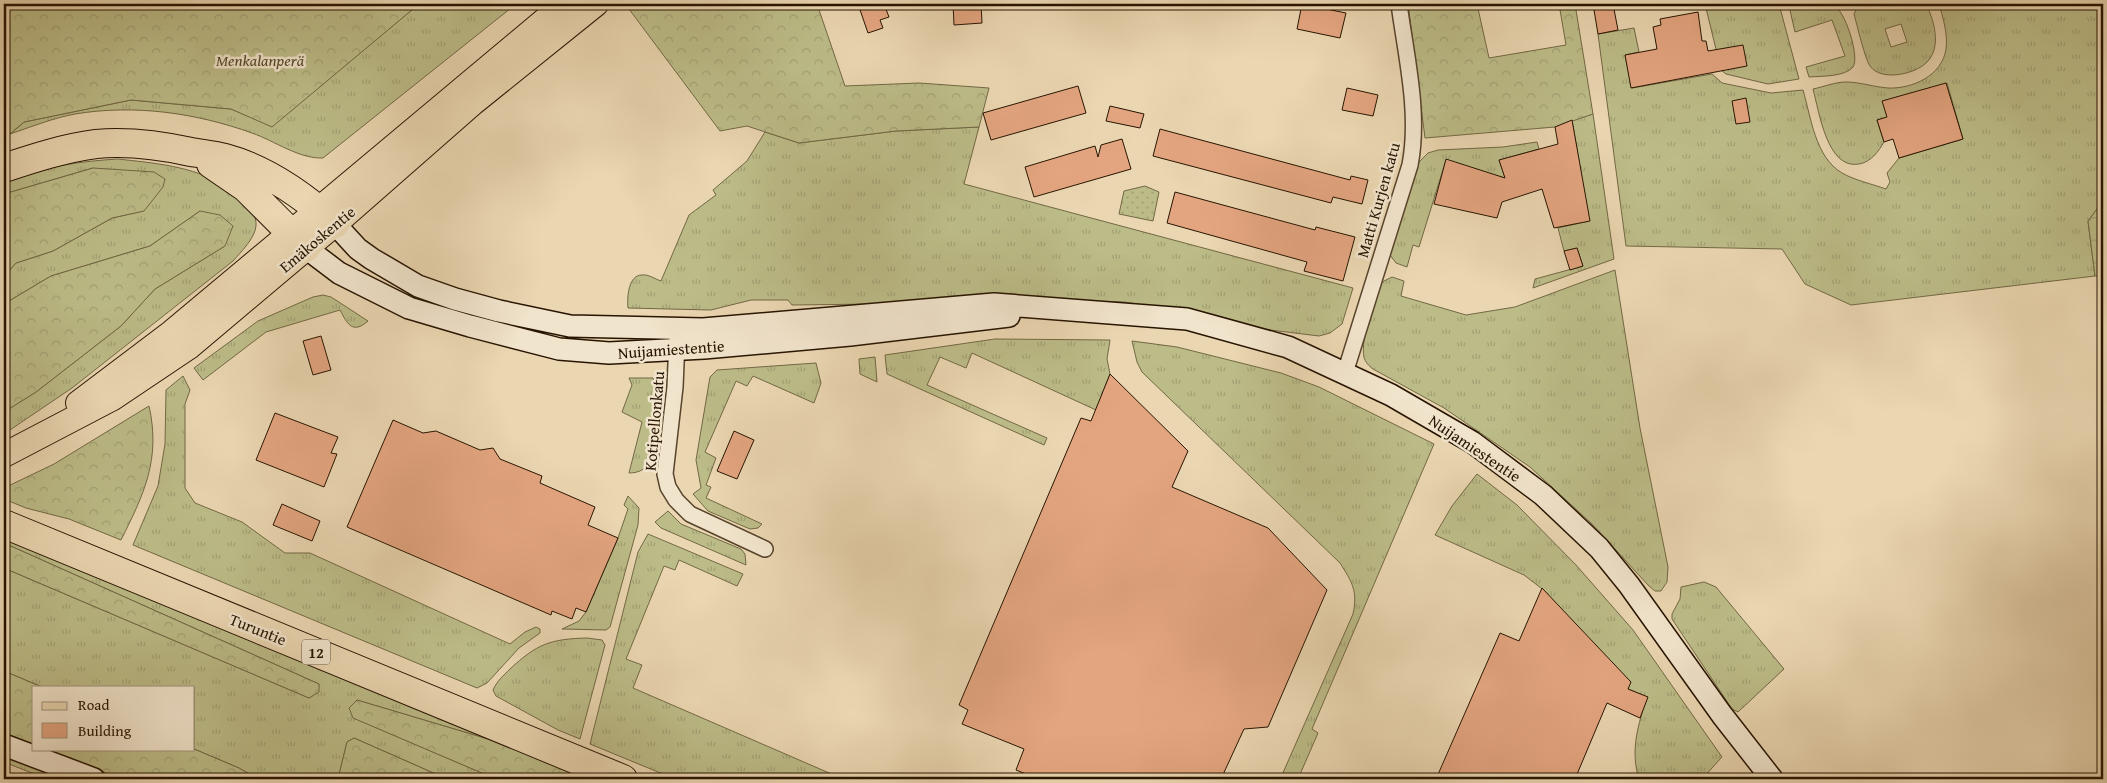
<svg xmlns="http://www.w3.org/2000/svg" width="2107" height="783" font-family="'Gentium Book Plus',serif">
<defs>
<pattern id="grass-tufts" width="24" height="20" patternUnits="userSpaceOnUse" patternTransform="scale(1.25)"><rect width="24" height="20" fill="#bcbc88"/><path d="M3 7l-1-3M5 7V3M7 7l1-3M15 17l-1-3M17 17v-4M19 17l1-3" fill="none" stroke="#a2a174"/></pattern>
<pattern id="forest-crowns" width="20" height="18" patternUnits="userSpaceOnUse" patternTransform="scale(1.25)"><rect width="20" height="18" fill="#bcbc88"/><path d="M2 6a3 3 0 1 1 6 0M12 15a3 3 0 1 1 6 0" fill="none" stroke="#a2a174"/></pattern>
<pattern id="park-dots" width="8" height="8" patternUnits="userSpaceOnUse" patternTransform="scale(1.25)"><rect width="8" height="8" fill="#bcbc88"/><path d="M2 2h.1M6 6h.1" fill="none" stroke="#a2a174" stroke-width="1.8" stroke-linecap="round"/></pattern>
</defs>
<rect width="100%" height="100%" fill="#ead6b1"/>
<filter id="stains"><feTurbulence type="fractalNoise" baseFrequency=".004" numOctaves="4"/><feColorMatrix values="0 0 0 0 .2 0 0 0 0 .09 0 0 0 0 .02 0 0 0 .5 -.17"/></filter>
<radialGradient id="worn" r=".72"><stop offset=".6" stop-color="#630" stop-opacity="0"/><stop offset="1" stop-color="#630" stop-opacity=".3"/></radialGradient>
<path fill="url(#grass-tufts)" stroke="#726844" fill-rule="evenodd" d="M419 4H516L323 158C299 159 275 141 252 133 196 113 135 104 75 114 53 118 31 127 10 134L24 122 131 100 231 109 272 126Z
M1726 4H1779L1799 79 1768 84 1726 74 1721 70 1706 8Z
M1791 4C1804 4 1822 0 1833 5 1845 9 1860 57 1853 67 1845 77 1821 76 1809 77L1806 67 1845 56 1832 20 1795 32 1789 6Z
M1871 4H1926C1934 20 1942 47 1927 62 1916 74 1881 82 1870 66 1865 59 1857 25 1854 14L1857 8ZM1901 24 1907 42 1891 47 1885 29Z
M1939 4H2103V201L2088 221 2095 276 1851 305 1805 284 1782 249 1626 246 1598 34 1634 28 1639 52 1625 55 1632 88 1712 74 1722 83 1771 93 1803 90C1811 117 1815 157 1842 173 1854 180 1872 184 1886 189L1890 182 1887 173 1899 158 1963 139 1947 83 1883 101 1887 117 1877 120 1884 142C1878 152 1871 162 1859 164 1827 170 1819 111 1813 89 1823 87 1835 82 1846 82 1860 82 1874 87 1888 88 1912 89 1942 76 1946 49 1948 34 1943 18 1939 4Z
M1593 114 1614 259 1533 288 1535 279 1583 266 1577 248 1564 251 1558 228 1589 221 1572 120Z
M979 127 964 184 1353 288 1342 324 1330 333 1319 336 1262 329 1182 311 1124 302 993 298 875 304 792 305 788 300H751L711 310 628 308C627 298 628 275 642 275 648 274 655 279 661 281L689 215 716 195 713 190 747 161 765 132 799 143 896 131Z
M1537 142 1539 149 1499 160 1505 178 1446 160 1419 247 1413 245 1407 267 1396 263 1390 255 1419 162 1428 153 1438 150 1503 147Z
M118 159C153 163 193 166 223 185 231 189 237 197 243 203 250 209 257 216 256 226 255 238 241 252 233 261L72 388 4 434V412L36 392 121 326 155 289 225 246 200 211 150 246 51 276 4 304V276L16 263 53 251 112 218 143 211 93 168 4 194V182C36 167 83 161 118 159Z
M1615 270 1640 428 1668 567 1667 582 1661 591H1655L1648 585 1591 523 1530 467 1444 408 1373 369C1369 366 1365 362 1364 357 1360 338 1375 302 1380 283L1392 277 1404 281 1401 296 1466 315 1515 307Z
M323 295 331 297 368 321C352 335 347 323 340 310L266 332 203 380 194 368 258 321 313 297Z
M995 339 1110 340 1107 359 1110 374 1096 410 972 353 966 368 940 357 927 385 1047 438 1044 445 887 374 885 355Z
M1132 341 1177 347 1281 373 1319 387 1434 444 1312 729 1318 733 1298 779H1291L1282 775 1353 614C1358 591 1352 582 1340 563L1142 372 1137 362Z
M875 357 877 382 860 374 859 359Z
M816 363 821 383 814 403 753 376 747 386 736 381 705 452 716 458 706 485 711 487 706 498 762 524 758 528 750 529 708 511 693 494 701 488 696 460 710 377 717 370Z
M183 376 190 390 185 404V488L195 503 242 522 285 553H310L510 644 525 632 536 627 540 629V633L519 648 487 683 477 688 133 545 158 486 165 444 166 390Z
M629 378H653C663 398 658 417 654 440 653 446 653 454 651 459 647 469 639 473 629 473L642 422 622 412 632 385Z
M1477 474 1517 505 1576 565 1633 630 1722 757 1702 779H1639C1630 751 1638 725 1647 697L1628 689 1630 682 1541 588 1524 575 1435 535 1452 506Z
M628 496 639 508 638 525 610 627 606 630 562 629 579 621 586 612 618 538 628 509 624 505Z
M668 511 681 524 741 549 745 554 746 565 661 528 655 522Z
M648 534 743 574 737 586 679 560 675 570 664 566 626 659 642 665 633 688 843 779H675L590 744 638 552Z
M4 537 508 745 357 700 354 718 496 779H447L354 738 347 742 338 779H258L239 768 194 749V687H42L4 671V568L309 698 318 692 319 684 4 543Z
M1704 582 1716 587 1784 669 1738 712 1732 709 1672 619V614L1680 599 1681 587Z
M587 638 602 640 605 645 580 739 558 730 496 696 493 690C497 681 503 676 510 669 537 644 550 639 587 638Z
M4 755 51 774 59 779H47L4 762Z"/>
<path fill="url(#forest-crowns)" stroke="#726844" d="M17 4H419L272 127 231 109 131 100 24 122 10 134 4 136V8Z
M627 4H817L845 86 919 83 989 88 979 127 896 131 799 143 747 126 720 131 626 5Z
M1408 4H1477L1489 58 1566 45 1559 4H1575L1593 114 1555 127 1425 138Z
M93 168 154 172 165 179 163 187 144 211 112 218 53 251 16 263 4 276V194Z
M2103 201V276H2095L2088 221Z
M200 211 220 215 233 226 225 246 155 289 121 326 36 392 4 412V304L51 276 150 246Z
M149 406C161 459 144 494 121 540L69 519 26 508 4 499V488L54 464Z
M4 543 319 684V692L309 698 4 568Z
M4 671 42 687H34V746L4 735Z
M357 700 508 745 573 772 571 779H496L353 718 349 708Z
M354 738 447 779H338L347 742Z
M43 749H194L239 768 258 779H122Z"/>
<path fill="url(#park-dots)" stroke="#726844" d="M1145 186 1159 192 1153 221 1119 214 1124 191Z"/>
<path fill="#e3a580" stroke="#271400" d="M858 4H884L889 17 880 20 883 28 868 33Z
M953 4H981L982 23 954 25Z
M1302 4 1346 13 1340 38 1297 29Z
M1593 4H1613L1618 30 1598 34Z
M1698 12 1702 41H1706L1708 51 1743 45 1747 66 1631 88 1625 55 1657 49 1653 27 1661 25 1660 19Z
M1946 83 1963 139 1899 158 1893 139 1884 142 1877 120 1887 117 1882 101Z
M1078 86 1086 113 991 140 983 113Z
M1347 88 1378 95 1373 116 1342 110Z
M1746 98 1750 122 1736 124 1732 101Z
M1110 106 1144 114 1140 128 1106 121Z
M1572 120 1590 221 1554 228 1542 189 1502 202 1497 218 1434 204 1446 159 1505 178 1499 160 1558 144 1555 127Z
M1160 129 1350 180 1351 176 1368 180 1362 204 1333 197 1331 203 1153 156Z
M1122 139 1131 169 1034 197 1025 167 1095 146 1098 157 1101 145Z
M1175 192 1315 230 1316 227 1355 237 1343 281 1304 271 1307 262 1167 223Z
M1577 248 1583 266 1570 270 1564 251Z
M321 336 331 370 313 375 303 341Z
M1110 374 1188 451 1172 487 1268 528 1327 590 1268 727 1244 729 1221 779H1038L1016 770 1024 749 962 724 968 710 959 705 1081 418 1091 421Z
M275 413 338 437 331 453 337 454 324 487 256 460Z
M393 420 423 433 436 431 480 450 493 448 500 459 542 476 540 483 595 507 588 525 618 538 586 612 576 608 572 619 552 611 551 615 347 527Z
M734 431 754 440 737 479 717 471Z
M282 504 320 521 312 541 273 525Z
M1542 588 1631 682 1628 689 1648 697 1640 718 1607 703 1575 779H1436L1500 633 1519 641Z"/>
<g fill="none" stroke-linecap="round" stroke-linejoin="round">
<defs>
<path id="street" d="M677 340 675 387 665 474 668 487 676 500 690 514 765 549
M1345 373 1410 165C1420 113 1406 56 1399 4"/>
<path id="secondary" d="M335 224 358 249 372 259 418 286 455 299 499 311 570 326 703 329 994 304 1187 319 1288 347 1391 395 1472 442 1543 495 1599 548 1629 585 1722 715 1772 779
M306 248 339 273 409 308 470 326 559 349 609 353 704 348 850 335 1009 316
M4 745 94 779"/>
<path id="primary" d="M78 403 172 332 564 4
M4 455 113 398 189 347 335 224 473 103 596 4"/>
<path id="highway" d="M211 164 246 188 306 248
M4 168C34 158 65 148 96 144 128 141 159 145 191 152 202 154 214 155 225 158 266 169 304 196 335 224
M4 524 623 779"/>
</defs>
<use href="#street" stroke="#58442c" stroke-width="18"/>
<use href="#secondary" stroke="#271400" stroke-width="24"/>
<use href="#primary" stroke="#271400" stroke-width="26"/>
<use href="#highway" stroke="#271400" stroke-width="30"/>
<use href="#street" stroke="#f1e4cc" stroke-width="15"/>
<use href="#secondary" stroke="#f1e4cc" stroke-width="21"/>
<use href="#primary" stroke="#ead6b1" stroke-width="24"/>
<use href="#highway" stroke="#ead6b1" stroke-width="28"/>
</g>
<g text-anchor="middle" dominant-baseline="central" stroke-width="5" stroke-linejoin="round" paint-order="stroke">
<rect fill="#f1e4cc" stroke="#64523d" stroke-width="1" x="302" y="639.5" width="28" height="25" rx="4"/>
<g font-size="15" font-weight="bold" fill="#271400">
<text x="316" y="652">12</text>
</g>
<g font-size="16" font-style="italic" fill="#544629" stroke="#f1e4cc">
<text x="260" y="60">Menkalanperä</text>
</g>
<g font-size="16" fill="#271400" stroke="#f1e4cc">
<text transform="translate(1378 200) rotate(-74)">Matti Kurjen katu</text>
<text transform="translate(317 239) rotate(-40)">Emäkoskentie</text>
<text transform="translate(671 349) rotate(-4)">Nuijamiestentie</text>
<text transform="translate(654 421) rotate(-85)">Kotipellonkatu</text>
<text transform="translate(1475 448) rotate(34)">Nuijamiestentie</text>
<text transform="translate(258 629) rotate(22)">Turuntie</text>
</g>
</g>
<rect width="2107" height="783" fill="none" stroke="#ead6b1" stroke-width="20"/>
<rect x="5" y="5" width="2097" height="773" fill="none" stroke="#271400" stroke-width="2.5"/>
<rect x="10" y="10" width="2087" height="763" fill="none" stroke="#271400"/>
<rect x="32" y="686" width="162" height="65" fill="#f1e4cc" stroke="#a0917a"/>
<rect x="42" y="702" width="25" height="8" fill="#ead6b1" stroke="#a0917a"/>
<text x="78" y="710" font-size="15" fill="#271400">Road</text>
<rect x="42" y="723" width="25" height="15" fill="#e3a580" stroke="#a0917a"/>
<text x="78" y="736" font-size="15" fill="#271400">Building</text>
<rect width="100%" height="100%" filter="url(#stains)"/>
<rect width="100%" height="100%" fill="url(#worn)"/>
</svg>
